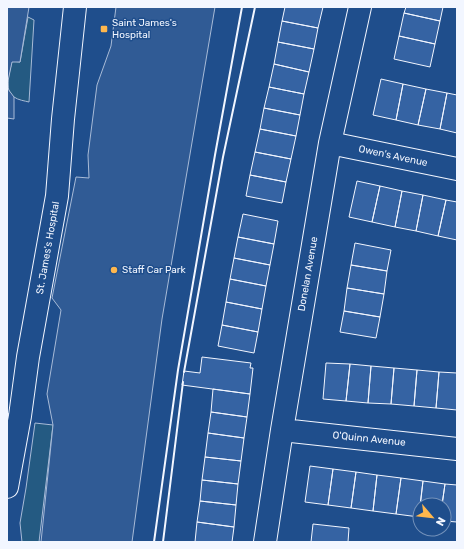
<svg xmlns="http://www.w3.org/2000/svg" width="464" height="549" font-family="Rubik,sans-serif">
<rect width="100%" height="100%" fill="#1f4e8c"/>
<path fill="#245a82" stroke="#a8bbd7" d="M28 17 34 20 29 102C25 101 18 100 14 97 3 89 10 72 12 61L20 62Z
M35 423 53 425 39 542H22L20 523 26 488Z"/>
<path fill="#305b95" stroke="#a8bbd7" d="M7 7H29L20 62H12L8 81V89L14 97V119L7 118Z
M116 7H215L162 319 132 542H41L53 425 47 394 61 310 52 298 76 177 89 178 88 155 97 85 111 46Z"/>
<path fill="#3563a3" stroke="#f2f6ff" d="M285 7H323L318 28 282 21Z
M406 7H443L440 21 404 13Z
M404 13 440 21 435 44 399 36Z
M282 21 318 28 314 49 278 42Z
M399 36 435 44 430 67 394 59Z
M278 42 314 49 309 72 274 64Z
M274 64 309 72 304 94 269 87Z
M381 79 403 84 396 120 373 115Z
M403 84 426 89 418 125 396 120Z
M269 87 304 94 300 115 264 108Z
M426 89 447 93 440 129 418 125Z
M447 93 457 95V133L440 129Z
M264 108 300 115 296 136 260 129Z
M260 129 296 136 291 159 255 152Z
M255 152 291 159 286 182 250 175Z
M250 175 286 182 282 203 246 196Z
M357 181 380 186 372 222 349 217Z
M380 186 402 191 395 227 372 222Z
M402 191 423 195 416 231 395 227Z
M423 195 446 200 438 236 416 231Z
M446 200 457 202V240L438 236Z
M243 214 278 221 274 244 238 237Z
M238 237 274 244 270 265 234 258Z
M355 243 391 250 387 271 351 265Z
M234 258 270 265 266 286 230 279Z
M351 265 387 271 384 294 347 288Z
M230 279 266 286 262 309 226 302Z
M347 288 384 294 380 317 344 311Z
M226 302 262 309 258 332 222 325Z
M344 311 380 317 376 338 340 332Z
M222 325 258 332 254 353 218 346Z
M202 357 251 363 250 368H253L250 394 182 385 184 371 200 373Z
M326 363 350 364 346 401 323 399Z
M350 364 371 366 368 403 346 401Z
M371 366 394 368 391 404 368 403Z
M394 368 417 370 414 406 391 404Z
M417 370 439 372 436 408 414 406Z
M439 372 457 373V410L436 408Z
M213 389 250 394 247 417 211 412Z
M211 412 247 417 244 438 208 433Z
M208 433 244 438 241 461 205 457Z
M205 457 241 461 238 484 202 480Z
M310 466 333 469 328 505 305 502Z
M333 469 356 472 351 508 328 505Z
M356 472 377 475 373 511 351 508Z
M377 475 401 478 396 514 373 511Z
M401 478 423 481 419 517 396 514Z
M202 480 238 484 236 505 200 501Z
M423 481 445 484 442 505H420Z
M445 484 457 485V522L444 521V505H442Z
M200 501 236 505 234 527 197 522Z
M197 522 234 527 232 542H195Z
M313 524 349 528 348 542H311Z"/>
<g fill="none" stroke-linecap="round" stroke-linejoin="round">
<defs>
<path id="minor" d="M330 143 457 169
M282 430 457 449
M7 487 20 416 28 357 57 196 63 119 75 7
M265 542 282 430 330 143 360 7"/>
</defs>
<use href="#minor" stroke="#f2f6ff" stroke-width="24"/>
<use href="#minor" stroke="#1f4e8c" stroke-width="22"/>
<path stroke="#f2f6ff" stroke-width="2" d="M184 372 223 157 255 7
M154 542 178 370 215 155 242 7
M163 542 183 382"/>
</g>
<g fill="#ffb74d" stroke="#1f4e8c" stroke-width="1.5">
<rect x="100" y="25" width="8" height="8" rx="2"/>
<circle cx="114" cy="270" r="4"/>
</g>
<g text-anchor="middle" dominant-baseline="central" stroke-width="3" stroke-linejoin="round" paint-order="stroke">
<g font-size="10" fill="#f2f6ff" stroke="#1f4e8c" text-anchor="start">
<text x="112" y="23">Saint James's<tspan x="112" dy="12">Hospital</tspan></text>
<text x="122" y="270">Staff Car Park</text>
</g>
<g font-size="10" fill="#f2f6ff" stroke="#1f4e8c">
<text transform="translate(393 156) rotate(12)">Owen's Avenue</text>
<text transform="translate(48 248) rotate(-80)">St. James's Hospital</text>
<text transform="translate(308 274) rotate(-80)">Donelan Avenue</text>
<text transform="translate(369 439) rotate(6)">O'Quinn Avenue</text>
</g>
</g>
<rect width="464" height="549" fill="none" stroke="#f2f6ff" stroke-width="16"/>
<g transform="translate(432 517) rotate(118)"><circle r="19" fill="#1f4e8c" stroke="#7391ba"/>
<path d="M0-3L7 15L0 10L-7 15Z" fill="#ffb74d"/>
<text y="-6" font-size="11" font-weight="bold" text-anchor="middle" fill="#f2f6ff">N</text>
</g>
</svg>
